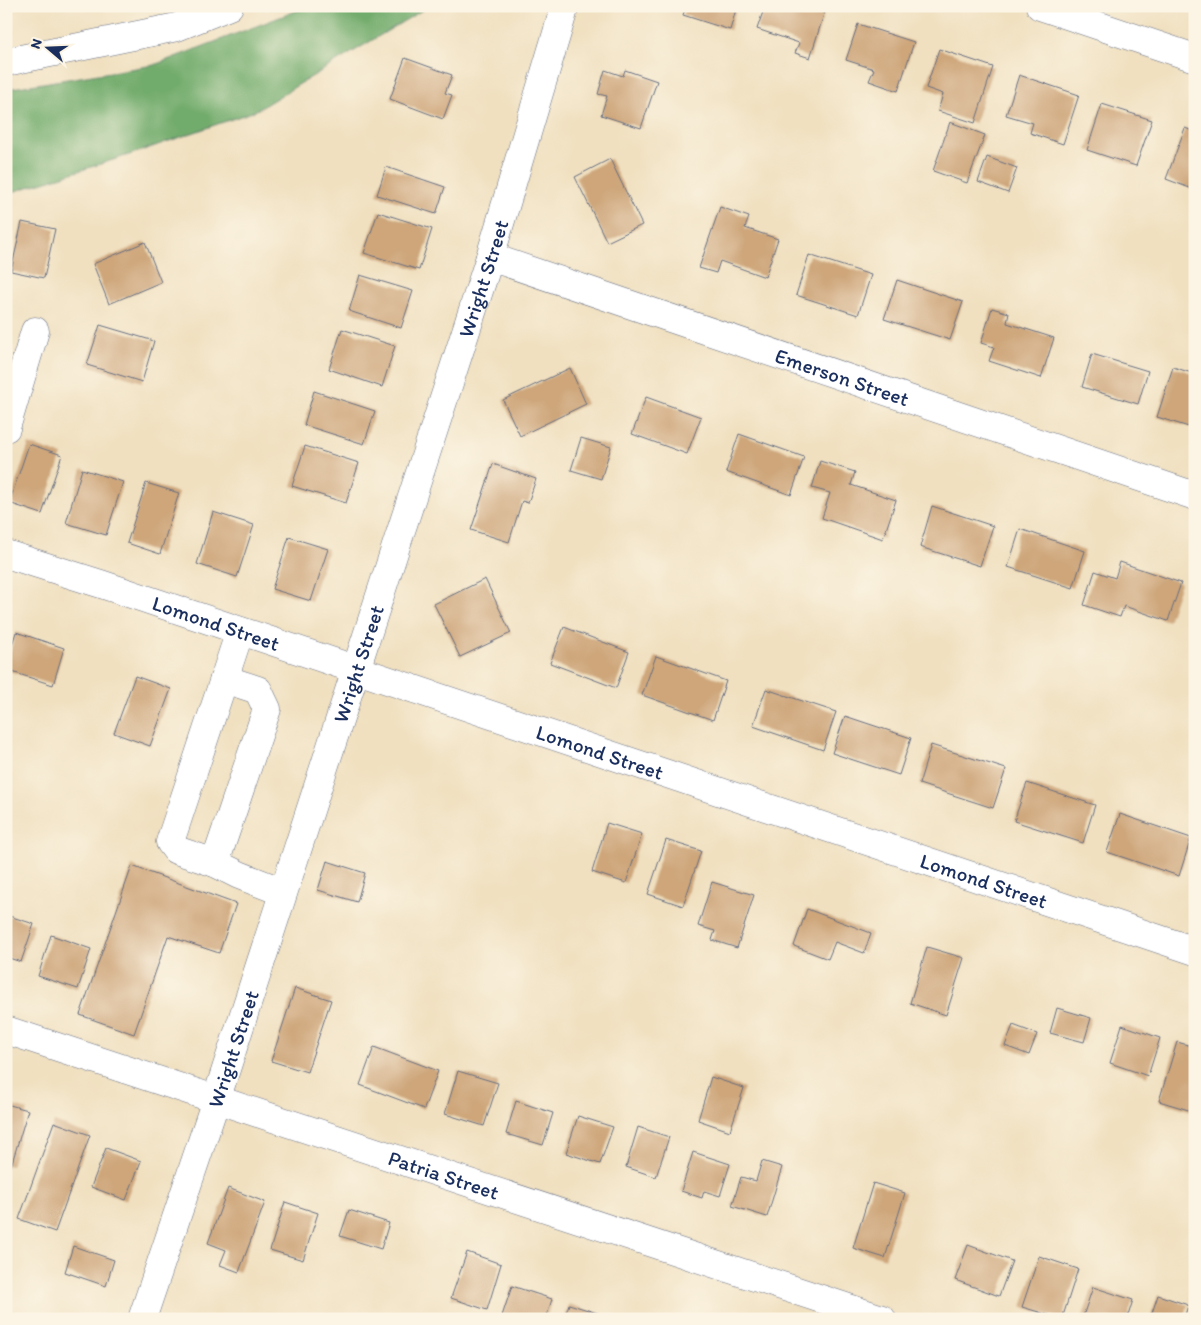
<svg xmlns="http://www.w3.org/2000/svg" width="1201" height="1325" font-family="Itim,sans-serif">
<rect width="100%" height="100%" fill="#fcf5e5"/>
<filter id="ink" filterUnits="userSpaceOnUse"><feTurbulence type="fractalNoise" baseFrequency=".02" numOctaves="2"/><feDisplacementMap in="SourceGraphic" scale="10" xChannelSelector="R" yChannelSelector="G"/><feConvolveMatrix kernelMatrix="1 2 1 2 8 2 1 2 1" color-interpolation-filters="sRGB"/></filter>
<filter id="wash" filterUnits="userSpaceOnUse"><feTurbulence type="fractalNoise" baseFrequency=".0096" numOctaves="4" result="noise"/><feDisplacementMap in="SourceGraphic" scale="20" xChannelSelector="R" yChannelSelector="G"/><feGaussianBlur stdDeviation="1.12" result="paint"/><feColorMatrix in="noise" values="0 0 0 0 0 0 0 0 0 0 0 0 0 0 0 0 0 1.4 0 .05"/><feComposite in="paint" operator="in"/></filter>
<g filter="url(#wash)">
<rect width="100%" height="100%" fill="#f0e0c0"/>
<path fill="#72ac6c" stroke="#466e65" d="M309 6H429L255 111 132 154 6 194V89L154 65Z"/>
<g id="blocks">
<path fill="#cea67a" d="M686 6H737L730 30 683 15Z
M765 6H812L825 11 810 58 795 53 799 43 757 29Z
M858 24 914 42 898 91 869 81 874 69 846 60Z
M939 49 993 67 975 123 938 111 943 94 926 88Z
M405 58 452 75 445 93 452 95 443 119 390 99Z
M605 70 623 76 625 70 657 81 641 128 601 115 607 96 598 94Z
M1019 75 1079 95 1063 144 1030 133 1033 123 1006 115Z
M1102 104 1152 120 1136 166 1087 150Z
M950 122 985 135 967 183 933 171Z
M1185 128 1195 132V190L1166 179Z
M987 157 1017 168 1008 193 978 182Z
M610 159 642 225 607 242 575 177Z
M386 167 445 187 436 214 377 195Z
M720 207 749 217 745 228 778 239 765 277 720 261 716 273 699 268Z
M378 212 432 229 419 270 364 253Z
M22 222 55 229 44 278 11 271Z
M145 242 161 282 109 304 93 264Z
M809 255 871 275 858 315 796 295Z
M360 275 413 291 401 328 349 311Z
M897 280 963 302 950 340 884 319Z
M992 308 1009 313 1007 323 1054 338 1041 378 989 361 994 347 981 343Z
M100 325 154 341 142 382 87 365Z
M342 329 395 346 382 387 329 369Z
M1092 354 1148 371 1138 404 1082 387Z
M1173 367 1195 374V429L1157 417Z
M570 368 586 404 520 436 503 400Z
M314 391 375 411 364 444 304 425Z
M646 397 701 417 687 454 632 434Z
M739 434 804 457 791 495 726 472Z
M581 438 611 447 601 479 571 470Z
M29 444 62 455 42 514 9 503Z
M305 446 359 463 346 503 292 486Z
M820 461 855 472 851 485 896 500 883 539 822 518 830 493 812 488Z
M493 464 536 479 528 503 522 501 509 542 471 530Z
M82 469 123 482 106 535 66 523Z
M146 483 179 493 160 554 127 543Z
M932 506 993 526 980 566 920 547Z
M213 512 254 525 237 577 197 564Z
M1020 529 1085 551 1073 588 1008 567Z
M289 537 328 549 311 601 272 589Z
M1120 562 1181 583 1168 621 1124 606 1120 617 1084 605 1095 571 1115 578Z
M485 579 511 633 460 657 434 604Z
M564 627 629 652 616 688 550 663Z
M16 632 64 648 53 685 6 670V665Z
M656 656 726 681 713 720 642 695Z
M135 676 171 689 150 746 114 733Z
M766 689 836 712 823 750 753 726Z
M845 716 911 738 899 775 832 753Z
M931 745 1006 769 993 808 919 784Z
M1027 783 1095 805 1083 843 1014 821Z
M1120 814 1191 838 1179 876 1107 852Z
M607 823 642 834 626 883 592 872Z
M666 840 701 851 683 906 648 894Z
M327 861 365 873 357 902 318 890Z
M132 866 236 904 219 953 168 936 134 1034 80 1015Z
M712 882 754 895 737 948 712 940 715 931 698 926Z
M807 909 871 933 864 953 835 942 828 959 794 946Z
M6 915 34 924 21 962 6 957Z
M51 935 91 949 78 989 38 976Z
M927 947 964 958 946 1015 910 1003Z
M295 988 331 1000 307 1072 271 1061Z
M1057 1008 1091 1018 1084 1042 1050 1033Z
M1013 1025 1037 1034 1029 1055 1005 1046Z
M1122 1025 1160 1038 1148 1076 1110 1063Z
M1177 1042 1195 1047V1112L1159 1101Z
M374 1047 438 1071 424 1109 360 1085Z
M458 1071 498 1083 484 1126 445 1114Z
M711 1077 744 1088 730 1131 698 1120Z
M516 1101 553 1113 543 1145 506 1134Z
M6 1104 28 1110 11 1166 6 1165Z
M578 1116 613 1127 600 1164 566 1153Z
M54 1122 90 1135 55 1232 19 1219Z
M638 1127 669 1137 656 1177 626 1167Z
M106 1148 141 1161 126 1200 91 1187Z
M693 1152 730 1164 720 1196 704 1191 702 1198 681 1191Z
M762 1161 782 1167 767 1217 732 1206 741 1177 756 1181Z
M873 1183 905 1193 885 1258 853 1248Z
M228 1188 265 1202 239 1272 220 1265 226 1250 208 1243Z
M285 1202 318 1213 303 1260 270 1250Z
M349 1210 389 1223 381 1249 340 1236Z
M968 1245 1012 1261 999 1296 955 1280Z
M73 1246 114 1260 106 1286 65 1272Z
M467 1252 501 1264 487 1310 451 1298Z
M1039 1256 1078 1269 1062 1319 1022 1307Z
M512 1286 552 1299 546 1319H501Z
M1093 1287 1133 1300 1127 1319H1082Z
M1158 1295 1188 1305 1184 1319H1150Z
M569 1304 610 1317V1319H564Z"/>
</g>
</g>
<g filter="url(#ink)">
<use href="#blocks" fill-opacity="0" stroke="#666d80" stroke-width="1"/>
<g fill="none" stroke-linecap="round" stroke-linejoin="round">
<defs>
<g id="minor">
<path d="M1040 6 1195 58"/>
<path id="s1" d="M490 257 1195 496"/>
<path d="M6 428 35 331"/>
<path id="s2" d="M6 554 101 584 1195 951"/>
<path d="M240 631 170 842 176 850 215 863 239 875 283 892"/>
<path d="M215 863 267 709 258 690 224 679"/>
<path id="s3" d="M6 1030 882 1319"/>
<path id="s4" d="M142 1319 216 1100 490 257 565 6"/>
</g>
<path id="highway" d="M6 62 177 27 229 6"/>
</defs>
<use href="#minor" stroke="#666d80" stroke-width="29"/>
<use href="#highway" stroke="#666d80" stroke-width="29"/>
<use href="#minor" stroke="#fff" stroke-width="28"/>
<use href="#highway" stroke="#fff" stroke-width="28"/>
</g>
</g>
<g text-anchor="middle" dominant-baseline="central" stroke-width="4" stroke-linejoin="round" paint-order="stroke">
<g font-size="21" fill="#1b2f5e" stroke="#fcf5e5">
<text stroke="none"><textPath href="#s4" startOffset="1095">Wright Street</textPath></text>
<text stroke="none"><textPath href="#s1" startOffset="372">Emerson Street</textPath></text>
<text stroke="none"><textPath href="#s2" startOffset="221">Lomond Street</textPath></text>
<text stroke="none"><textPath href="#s4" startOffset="690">Wright Street</textPath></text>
<text stroke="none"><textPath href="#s2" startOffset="626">Lomond Street</textPath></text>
<text stroke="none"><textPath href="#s2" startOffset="1031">Lomond Street</textPath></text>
<text stroke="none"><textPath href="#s4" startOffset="285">Wright Street</textPath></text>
<text stroke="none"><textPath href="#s3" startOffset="461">Patria Street</textPath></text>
</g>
</g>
<rect width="1201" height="1325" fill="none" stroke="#fcf5e5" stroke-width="25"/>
<g transform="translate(48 48) rotate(289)" stroke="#fcf5e5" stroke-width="4" paint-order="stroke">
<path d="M0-4L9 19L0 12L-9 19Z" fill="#1b2f5e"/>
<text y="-8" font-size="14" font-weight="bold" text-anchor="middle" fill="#1b2f5e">N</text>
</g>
</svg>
